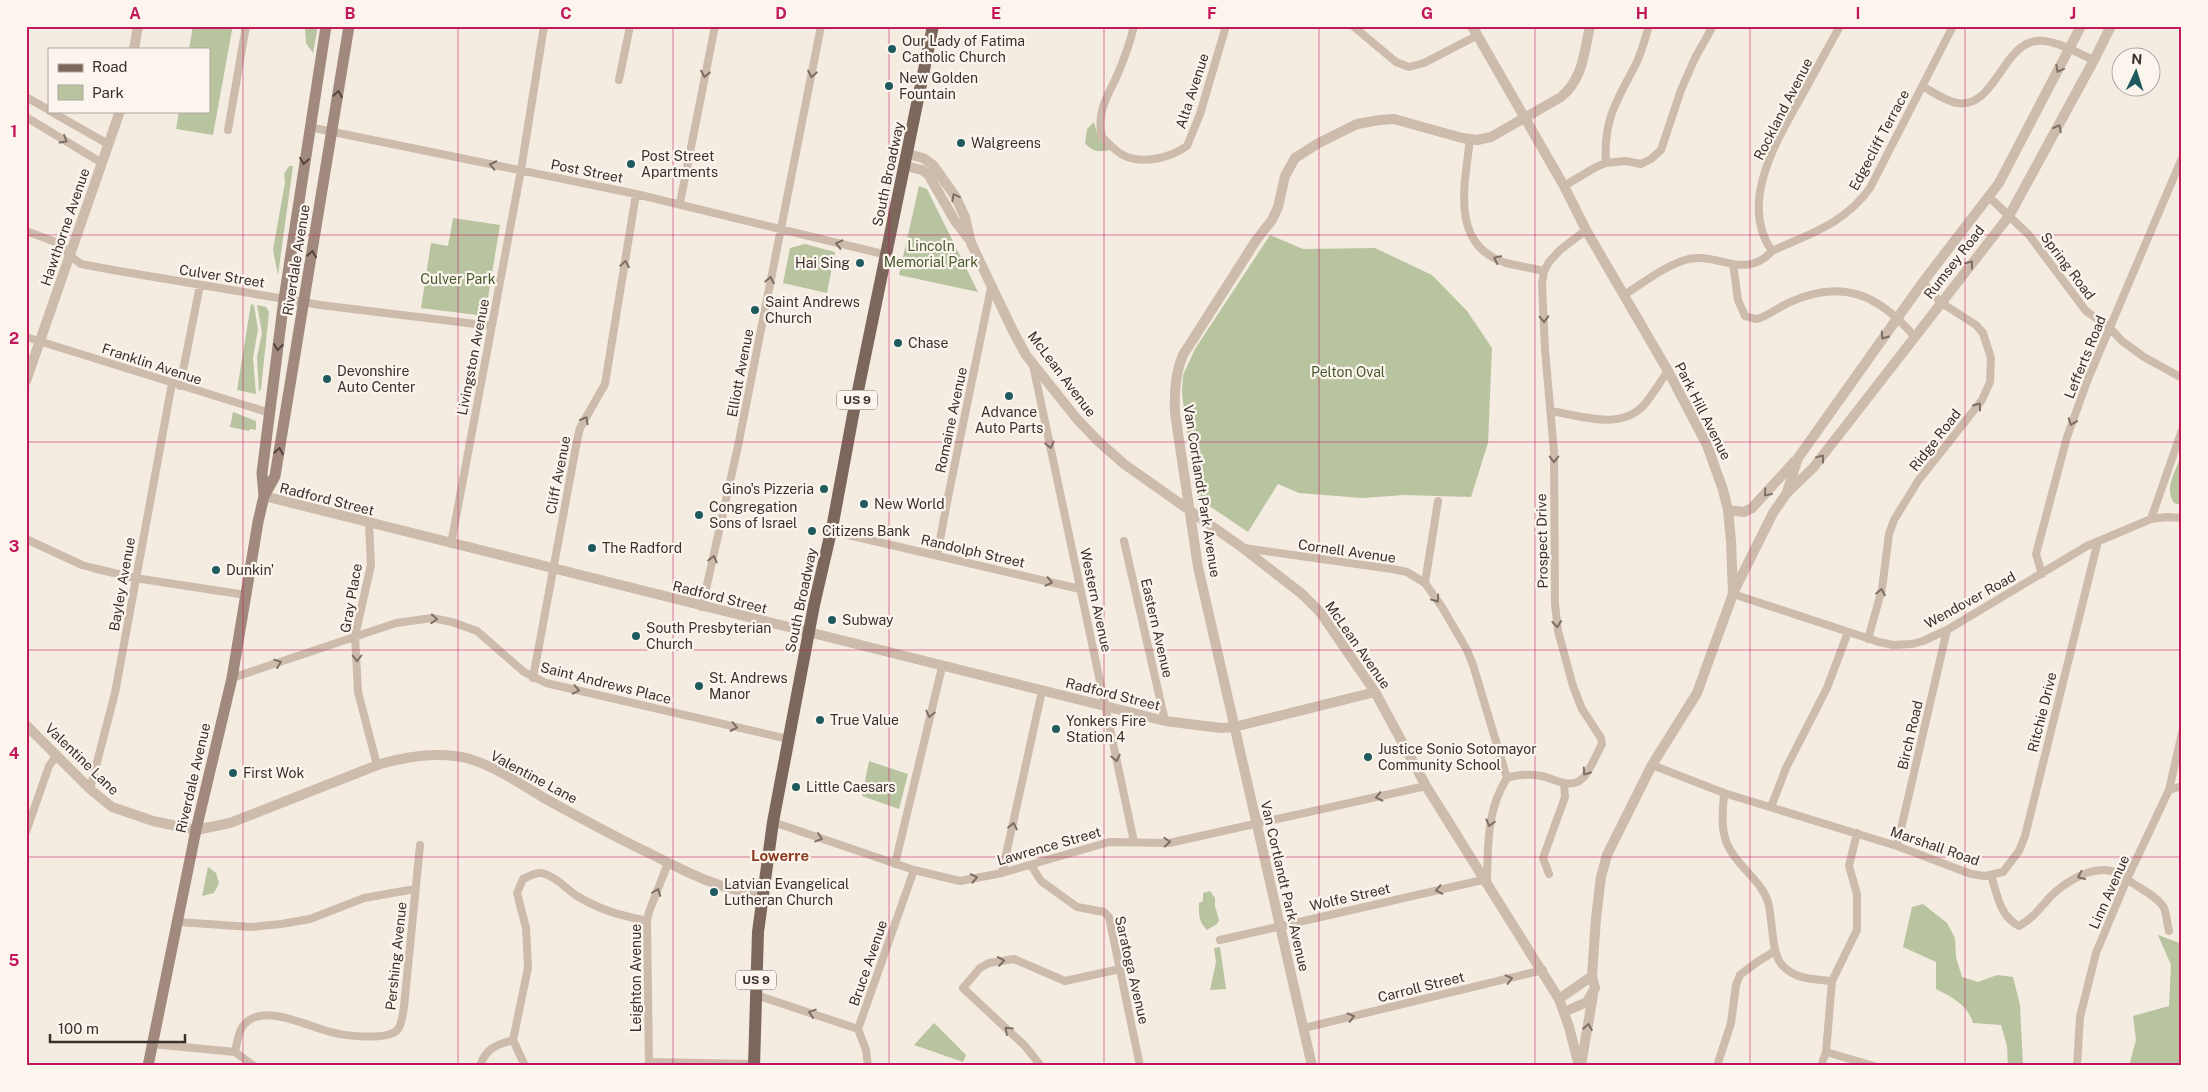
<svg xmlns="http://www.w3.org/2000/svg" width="2208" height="1092" font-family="'Public Sans',sans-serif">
<rect width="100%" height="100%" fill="#f4ebe1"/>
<path fill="#b8c4a0" d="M193 26H231L232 30 213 135 176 129 179 111H209V49H189Z
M305 26H318L313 53 306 43Z
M1094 122 1097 133 1110 150C1099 152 1092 152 1085 143L1087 129Z
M289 166H293L278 275 273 250 285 182 284 174Z
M919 186 927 189 978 292 899 275Z
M453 218 500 225 485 316 421 308 431 243 448 246Z
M1270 235 1303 249 1375 248 1432 275 1467 311 1492 348 1488 443 1471 497 1405 495 1362 498 1299 493 1278 484 1248 532 1199 499 1195 492 1191 465 1182 393 1183 375 1195 349Z
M805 244 835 252 827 293 783 283 790 248Z
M251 304 254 305 258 329 253 358 256 394 237 390Z
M257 305 266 307 269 312 261 389 259 392 257 357 262 333Z
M233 412 256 421V430L250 429 249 431 230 427Z
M2179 461H2182V505L2174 503C2165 489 2173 476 2179 461Z
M869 761 908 774 899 809 862 796Z
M208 867 216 873 219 883 214 893 202 896Z
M1210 891 1215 898V906L1219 920 1217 924 1207 930C1198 921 1199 915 1199 903L1203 901V893Z
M1923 904 1947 923 1955 938 1956 957 1962 977 1978 982 1997 975 2013 977 2020 1005 2023 1066H2008L2007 1046 2001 1025 1973 1023C1967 1004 1953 998 1936 989V962L1903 947 1912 907Z
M2158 935 2182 944V1066H2129L2136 1040 2133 1016 2169 1006 2171 965Z
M1220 947 1226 989 1210 990 1216 962 1214 948Z
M934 1023 966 1055 963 1062 914 1045Z"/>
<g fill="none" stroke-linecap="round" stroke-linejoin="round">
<path stroke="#cdbbac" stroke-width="8" d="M1134 26C1130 43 1123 62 1116 78 1107 97 1096 114 1102 137 1108 143 1116 152 1123 155 1142 165 1170 158 1187 146L1200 114 1226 26
M1353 26 1396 62 1409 67 1424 63 1478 35
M619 80 630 26
M1922 86C1933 92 1945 101 1957 103 1995 109 2002 45 2036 41 2055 39 2077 53 2094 60
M26 97 49 110
M50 111 108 144
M26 117 102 163
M309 127 636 194 887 255
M228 130 246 26
M1470 139C1465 184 1449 245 1506 263 1518 266 1532 268 1544 271
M1606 163C1603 120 1617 100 1636 64 1642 52 1645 38 1649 26
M1564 186 1596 167 1606 163 1625 161 1641 164 1651 159 1661 150 1681 90 1695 58 1713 26
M1989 197 2029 235 2086 311 2110 328 2122 341 2144 357 2182 378
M680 203 715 26
M26 231 61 244 69 255 81 264 113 270 320 305 492 326
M1772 251C1738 203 1777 140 1801 97 1814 73 1827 50 1840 26
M1733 264 1738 300 1745 316C1749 317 1754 319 1757 319 1764 318 1781 306 1788 303 1841 278 1878 294 1914 336
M1624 295C1643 283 1663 267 1685 260 1717 250 1744 282 1772 251 1811 233 1844 224 1870 188L1953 26
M26 337 270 413
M1033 365 1134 842
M180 386 200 285
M1550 411C1579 415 1619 431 1643 406 1652 396 1660 382 1668 371
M2151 519 2182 430
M369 524 371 565 355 636 358 692 377 765
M831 533 844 534 1080 589
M26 539 82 565 93 568 135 578 246 595
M1124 541 1165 721
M451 544 521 170 544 26
M937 556 948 497 991 288
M2042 574 2036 554 2067 437 2088 379 2182 158
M1425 583 1438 501
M1733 594 1879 642 1893 645 1912 644 1923 641 1947 630 2087 546 2151 519 2167 517 2182 518
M702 607 738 446 821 26
M1868 639 1882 589 1889 534 1894 520 1918 481 1982 400 1990 382 1991 358 1983 333 1976 325 1940 302 1923 282
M232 678 396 623 432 618 452 622 477 631 524 672 546 683 788 739
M533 678 577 441 580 428 605 384 636 194
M1652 765 1724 793 1897 846 1971 874 1985 876 2003 872 2019 851 2025 836 2098 541
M1507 778C1518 774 1530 774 1542 776 1555 779 1571 790 1583 778 1591 769 1596 755 1602 744L1601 738 1582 709 1573 686 1558 631 1555 604 1554 452 1545 350 1542 284 1544 271 1549 262 1560 250 1586 230
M90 789 115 693 172 383
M2169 790 2182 786
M1724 793C1723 811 1720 829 1728 846 1738 867 1761 880 1768 902 1773 920 1771 953 1782 965 1796 980 1813 979 1832 981
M1771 807 1786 768 1827 688 1848 632
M773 822 914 870 960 881 1002 873 1109 842 1169 843 1426 786
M26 832 49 766 56 756
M1897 846 1947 630
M895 864 942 667
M1031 865 1041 881 1077 907 1104 912 1109 917 1140 1066
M1002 873 1042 691
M1549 874 1543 858 1565 797 1564 783
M1991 875C1997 894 2000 917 2019 926 2032 919 2040 908 2050 897 2064 883 2090 866 2111 871 2119 873 2127 879 2134 884 2143 890 2159 898 2164 908 2167 915 2167 924 2169 931
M178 922 251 927 281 924 310 919 364 898 415 889
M1220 940 1487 879C1488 844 1487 809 1507 778L1473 665 1467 650 1442 607 1425 583 1407 572 1392 569 1244 548
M756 995 858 1029
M1304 1028 1543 970
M152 1044 235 1052 254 1066
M235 1052C237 1044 238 1032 243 1026 261 1001 309 1027 331 1032 344 1036 390 1041 398 1029 402 1024 403 1013 404 1007L420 845
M1826 1052 1874 1066
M649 1062 754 1064
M480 1066C486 1048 496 1045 513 1040
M525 1066 513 1040 528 968 526 928 517 893 523 879C530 876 537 871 545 874 558 878 566 889 577 896 602 911 620 915 647 921
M649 1066 647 921 649 912 668 863
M868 1066 866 1050 858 1029 914 870
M1041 1066 1025 1046 963 988 980 968 989 963 1014 959 1065 981 1120 969
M1717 1066 1731 1023 1736 985 1740 975 1757 962 1775 951
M1821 1066 1826 1052 1832 981 1857 930V894L1849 866 1857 833
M2077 1066 2080 1017 2096 953 2127 879 2169 790 2182 733"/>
<path stroke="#cdbbac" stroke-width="10" d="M1472 26 1564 186 1586 230 1668 371 1707 445 1723 490 1728 510 1731 541 1733 594 1697 693 1652 765 1607 855 1601 877 1596 918 1592 976 1595 988 1587 1002 1564 1012
M134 49 138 26
M908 154 923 158 933 165 955 196 965 217 971 243 1013 331 1026 355 1077 419 1098 441 1124 464 1243 548 1302 594 1320 612 1375 692 1426 786 1559 999 1569 1027 1579 1066
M905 166 922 170 928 174 955 221 969 239
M26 381 120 111
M1787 492 1798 458 1923 282 1999 183 2081 26
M264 496 1165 721 1221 728 1234 727 1375 692
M1728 510 1744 512 1752 508 1795 461
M1734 591 1773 513 1787 493 1813 468 2009 216 2094 60 2111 26
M26 725 90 789 112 807 153 821 196 830 230 823 380 764C409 756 440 751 470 759 496 767 521 784 544 798 579 817 613 836 649 853 686 872 721 890 762 895
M1559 999 1592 976
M1581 1065 1593 995
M1312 1066 1198 567 1175 413C1174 393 1175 373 1183 355L1257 239 1272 220 1278 207 1285 176 1295 158 1317 144 1357 124 1380 120 1394 119 1462 138 1477 140 1491 137 1561 97C1583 79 1584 53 1590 26"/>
<path stroke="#a18a7d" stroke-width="11" d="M264 496 262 473 284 299 326 26
M148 1066 196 830 232 678 258 522 264 496 275 476 349 26"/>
<path stroke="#7d675c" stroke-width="12" d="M754 1066 758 932 773 822 814 605 833 523 853 415 933 26"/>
</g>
<defs><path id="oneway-chevron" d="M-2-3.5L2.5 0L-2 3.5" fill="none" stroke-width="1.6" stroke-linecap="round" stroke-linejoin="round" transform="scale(1.25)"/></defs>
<g stroke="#7d6f65">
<use href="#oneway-chevron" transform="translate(2059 69) rotate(118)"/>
<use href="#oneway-chevron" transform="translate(705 74) rotate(101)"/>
<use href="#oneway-chevron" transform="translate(812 74) rotate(101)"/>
<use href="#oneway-chevron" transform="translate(2058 128) rotate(-62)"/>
<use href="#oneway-chevron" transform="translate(64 140) rotate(31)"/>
<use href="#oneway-chevron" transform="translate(493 165) rotate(-168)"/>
<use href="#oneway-chevron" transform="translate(955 197) rotate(-119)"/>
<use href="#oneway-chevron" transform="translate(839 244) rotate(-167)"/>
<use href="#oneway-chevron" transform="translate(1497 259) rotate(-154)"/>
<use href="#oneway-chevron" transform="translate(625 264) rotate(-81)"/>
<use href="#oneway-chevron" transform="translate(1970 264) rotate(-52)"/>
<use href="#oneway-chevron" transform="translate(770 280) rotate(-79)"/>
<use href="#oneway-chevron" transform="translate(1544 319) rotate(88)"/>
<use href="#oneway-chevron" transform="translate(1884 336) rotate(125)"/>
<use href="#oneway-chevron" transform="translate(1978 406) rotate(-54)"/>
<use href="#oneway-chevron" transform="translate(585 420) rotate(-60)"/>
<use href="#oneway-chevron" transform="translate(2072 422) rotate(110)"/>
<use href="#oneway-chevron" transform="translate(1050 445) rotate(78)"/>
<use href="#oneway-chevron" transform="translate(1821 458) rotate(-53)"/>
<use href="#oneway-chevron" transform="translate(1554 459) rotate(90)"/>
<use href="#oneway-chevron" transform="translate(1767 493) rotate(131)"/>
<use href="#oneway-chevron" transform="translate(713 559) rotate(-77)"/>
<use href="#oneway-chevron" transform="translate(1049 582) rotate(13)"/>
<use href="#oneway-chevron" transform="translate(1881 592) rotate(-79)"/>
<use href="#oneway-chevron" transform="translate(1436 599) rotate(55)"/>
<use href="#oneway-chevron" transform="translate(434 619) rotate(4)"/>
<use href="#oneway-chevron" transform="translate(1557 624) rotate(84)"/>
<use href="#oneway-chevron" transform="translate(357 658) rotate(90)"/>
<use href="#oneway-chevron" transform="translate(278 663) rotate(-19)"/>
<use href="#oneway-chevron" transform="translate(576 690) rotate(13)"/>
<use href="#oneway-chevron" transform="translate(930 714) rotate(103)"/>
<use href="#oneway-chevron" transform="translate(734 727) rotate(12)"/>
<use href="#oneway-chevron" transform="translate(1116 758) rotate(78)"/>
<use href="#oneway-chevron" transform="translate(1586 772) rotate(125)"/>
<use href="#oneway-chevron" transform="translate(1379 797) rotate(167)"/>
<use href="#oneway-chevron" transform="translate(1490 823) rotate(105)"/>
<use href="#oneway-chevron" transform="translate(1013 826) rotate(-78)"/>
<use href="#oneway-chevron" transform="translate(819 838) rotate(19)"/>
<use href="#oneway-chevron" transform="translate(1167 842) rotate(-3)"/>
<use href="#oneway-chevron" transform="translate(2081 876) rotate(155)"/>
<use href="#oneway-chevron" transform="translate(974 878) rotate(-11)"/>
<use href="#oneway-chevron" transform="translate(1439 890) rotate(168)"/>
<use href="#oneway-chevron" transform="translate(657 892) rotate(-69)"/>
<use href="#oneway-chevron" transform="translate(1001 961) rotate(-10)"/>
<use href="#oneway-chevron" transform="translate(1509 979) rotate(-14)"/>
<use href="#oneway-chevron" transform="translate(812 1013) rotate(-162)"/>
<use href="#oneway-chevron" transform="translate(1351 1017) rotate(-14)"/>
<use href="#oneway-chevron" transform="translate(1588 1027) rotate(-80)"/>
<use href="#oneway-chevron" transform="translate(1008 1030) rotate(-137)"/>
</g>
<g stroke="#544640">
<use href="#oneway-chevron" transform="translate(338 94) rotate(-81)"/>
<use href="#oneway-chevron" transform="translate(304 161) rotate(99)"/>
<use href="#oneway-chevron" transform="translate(312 254) rotate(-81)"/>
<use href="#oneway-chevron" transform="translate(278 347) rotate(97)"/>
<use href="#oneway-chevron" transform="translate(279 451) rotate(-80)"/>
</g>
<path fill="none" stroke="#c2185b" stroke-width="1" stroke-opacity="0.55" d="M243 26V1066M458 26V1066M673 26V1066M889 26V1066M1104 26V1066M1319 26V1066M1535 26V1066M1750 26V1066M1965 26V1066M26 235H2182M26 442H2182M26 650H2182M26 857H2182"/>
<g fill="#1f5a5e" stroke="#fbf5ee" stroke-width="2">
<circle cx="892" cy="49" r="5"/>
<circle cx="889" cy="86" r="5"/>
<circle cx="961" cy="143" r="5"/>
<circle cx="631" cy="164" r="5"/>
<circle cx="860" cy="263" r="5"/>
<circle cx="755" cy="310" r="5"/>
<circle cx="898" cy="343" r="5"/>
<circle cx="327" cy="379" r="5"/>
<circle cx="1009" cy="396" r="5"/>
<circle cx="824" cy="489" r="5"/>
<circle cx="864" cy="504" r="5"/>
<circle cx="699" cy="515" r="5"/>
<circle cx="812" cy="531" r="5"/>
<circle cx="592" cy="548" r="5"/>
<circle cx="216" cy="570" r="5"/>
<circle cx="832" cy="620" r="5"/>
<circle cx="636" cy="636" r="5"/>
<circle cx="699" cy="686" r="5"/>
<circle cx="820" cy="720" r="5"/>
<circle cx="1056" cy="729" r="5"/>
<circle cx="1368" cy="757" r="5"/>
<circle cx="233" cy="773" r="5"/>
<circle cx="796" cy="787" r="5"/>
<circle cx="714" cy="892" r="5"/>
</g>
<g text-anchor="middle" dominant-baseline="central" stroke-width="4.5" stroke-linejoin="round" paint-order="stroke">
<g fill="#fbf5ee" stroke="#756b66" stroke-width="1">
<rect x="837" y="390.5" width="40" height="19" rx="4"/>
<rect x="736" y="970.5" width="40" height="19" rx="4"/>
</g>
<g font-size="12" font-weight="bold" fill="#3b302b">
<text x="857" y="400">US 9</text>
<text x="756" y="980">US 9</text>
</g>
<g font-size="14" fill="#3b302b" stroke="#fbf5ee" text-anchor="start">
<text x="902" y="41">Our Lady of Fatima<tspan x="902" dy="16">Catholic Church</tspan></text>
<text x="899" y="78">New Golden<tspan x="899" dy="16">Fountain</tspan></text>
<text x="971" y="143">Walgreens</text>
<text x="641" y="156">Post Street<tspan x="641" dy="16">Apartments</tspan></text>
<text x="850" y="263" text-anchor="end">Hai Sing</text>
<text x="765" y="302">Saint Andrews<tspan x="765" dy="16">Church</tspan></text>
<text x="908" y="343">Chase</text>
<text x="337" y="371">Devonshire<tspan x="337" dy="16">Auto Center</tspan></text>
<text x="1009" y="412" text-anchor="middle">Advance<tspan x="1009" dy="16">Auto Parts</tspan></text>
<text x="814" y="489" text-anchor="end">Gino's Pizzeria</text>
<text x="874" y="504">New World</text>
<text x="709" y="507">Congregation<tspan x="709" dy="16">Sons of Israel</tspan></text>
<text x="822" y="531">Citizens Bank</text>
<text x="602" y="548">The Radford</text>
<text x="226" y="570">Dunkin'</text>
<text x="842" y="620">Subway</text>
<text x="646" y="628">South Presbyterian<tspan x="646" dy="16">Church</tspan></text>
<text x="709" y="678">St. Andrews<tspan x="709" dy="16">Manor</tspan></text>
<text x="830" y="720">True Value</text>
<text x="1066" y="721">Yonkers Fire<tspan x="1066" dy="16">Station 4</tspan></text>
<text x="1378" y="749">Justice Sonio Sotomayor<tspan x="1378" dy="16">Community School</tspan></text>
<text x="243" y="773">First Wok</text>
<text x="806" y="787">Little Caesars</text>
<text x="724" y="884">Latvian Evangelical<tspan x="724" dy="16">Lutheran Church</tspan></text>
</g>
<g font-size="14" fill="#3b302b" stroke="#fbf5ee">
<text transform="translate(1192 91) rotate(-72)">Alta Avenue</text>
<text transform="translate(1783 109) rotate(-63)">Rockland Avenue</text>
<text transform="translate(1879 140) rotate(-62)">Edgecliff Terrace</text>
<text transform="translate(587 171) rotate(11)">Post Street</text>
<text transform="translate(888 174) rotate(-78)">South Broadway</text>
<text transform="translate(65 227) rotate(-71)">Hawthorne Avenue</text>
<text transform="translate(296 260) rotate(-81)">Riverdale Avenue</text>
<text transform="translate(1954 262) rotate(-52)">Rumsey Road</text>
<text transform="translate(2068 266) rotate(53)">Spring Road</text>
<text transform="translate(222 276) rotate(9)">Culver Street</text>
<text transform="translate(473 357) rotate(-79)">Livingston Avenue</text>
<text transform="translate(2085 357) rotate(-68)">Lefferts Road</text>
<text transform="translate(152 364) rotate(18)">Franklin Avenue</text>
<text transform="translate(740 373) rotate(-79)">Elliott Avenue</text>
<text transform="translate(1062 374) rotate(53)">McLean Avenue</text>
<text transform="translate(1703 411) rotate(63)">Park Hill Avenue</text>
<text transform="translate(951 420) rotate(-78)">Romaine Avenue</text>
<text transform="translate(1935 440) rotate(-52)">Ridge Road</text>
<text transform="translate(558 475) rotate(-79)">Cliff Avenue</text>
<text transform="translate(1202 491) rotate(81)">Van Cortlandt Park Avenue</text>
<text transform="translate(327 499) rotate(14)">Radford Street</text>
<text transform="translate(1542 541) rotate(-91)">Prospect Drive</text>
<text transform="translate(973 551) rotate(13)">Randolph Street</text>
<text transform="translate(1347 551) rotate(8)">Cornell Avenue</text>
<text transform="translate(122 584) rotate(-80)">Bayley Avenue</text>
<text transform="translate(720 597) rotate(14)">Radford Street</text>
<text transform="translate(351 598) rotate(-80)">Gray Place</text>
<text transform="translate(801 600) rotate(-78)">South Broadway</text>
<text transform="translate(1096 600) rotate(78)">Western Avenue</text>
<text transform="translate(1970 600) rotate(-29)">Wendover Road</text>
<text transform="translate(1157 628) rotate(77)">Eastern Avenue</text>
<text transform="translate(1358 645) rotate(55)">McLean Avenue</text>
<text transform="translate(606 683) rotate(14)">Saint Andrews Place</text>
<text transform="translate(1113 694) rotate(14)">Radford Street</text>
<text transform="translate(2042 712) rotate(-76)">Ritchie Drive</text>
<text transform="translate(1910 735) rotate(-77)">Birch Road</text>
<text transform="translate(82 759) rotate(44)">Valentine Lane</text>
<text transform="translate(534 777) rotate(28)">Valentine Lane</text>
<text transform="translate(193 778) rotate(-77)">Riverdale Avenue</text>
<text transform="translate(1049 846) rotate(-16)">Lawrence Street</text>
<text transform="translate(1935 846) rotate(19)">Marshall Road</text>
<text transform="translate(1285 886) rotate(77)">Van Cortlandt Park Avenue</text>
<text transform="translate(2109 892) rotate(-66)">Linn Avenue</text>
<text transform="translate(1350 897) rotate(-13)">Wolfe Street</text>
<text transform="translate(396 956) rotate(-84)">Pershing Avenue</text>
<text transform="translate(868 963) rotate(-71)">Bruce Avenue</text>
<text transform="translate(1132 970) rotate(77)">Saratoga Avenue</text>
<text transform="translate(636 978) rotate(-90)">Leighton Avenue</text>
<text transform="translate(1421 987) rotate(-14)">Carroll Street</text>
</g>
<g font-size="14" fill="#4a5a2e" stroke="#fbf5ee">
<text x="931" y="246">Lincoln<tspan x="931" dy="16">Memorial Park</tspan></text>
<text x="458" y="279">Culver Park</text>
<text x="1348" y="372">Pelton Oval</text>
</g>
<g font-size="15" font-weight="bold" fill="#8c3b22" stroke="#fbf5ee">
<text x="780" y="855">Lowerre</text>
</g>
</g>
<rect width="2208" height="1092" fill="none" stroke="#fbf5ee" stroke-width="55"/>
<rect x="48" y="48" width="162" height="65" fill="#fbf5ee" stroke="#aea6a0"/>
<rect x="58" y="64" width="25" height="8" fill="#7d675c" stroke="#aea6a0"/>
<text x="92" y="72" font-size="15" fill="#3b302b">Road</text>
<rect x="58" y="85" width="25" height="15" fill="#b8c4a0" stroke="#aea6a0"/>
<text x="92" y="98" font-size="15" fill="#3b302b">Park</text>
<g transform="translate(2136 72) rotate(4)"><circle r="24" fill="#fbf5ee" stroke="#aea6a0"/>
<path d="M0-4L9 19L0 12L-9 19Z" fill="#1f5a5e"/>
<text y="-8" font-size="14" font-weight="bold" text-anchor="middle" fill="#3b302b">N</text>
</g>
<path d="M50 1034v8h135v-8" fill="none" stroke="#3b302b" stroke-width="2.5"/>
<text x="58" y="1034" font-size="15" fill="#3b302b" stroke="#fbf5ee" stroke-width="4" paint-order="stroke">100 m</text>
<rect x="28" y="28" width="2152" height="1036" fill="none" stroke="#c2185b" stroke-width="2"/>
<g font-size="16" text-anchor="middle" font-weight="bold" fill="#c2185b">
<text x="135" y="19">A</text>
<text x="350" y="19">B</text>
<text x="566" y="19">C</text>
<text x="781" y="19">D</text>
<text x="996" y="19">E</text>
<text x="1212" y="19">F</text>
<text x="1427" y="19">G</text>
<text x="1642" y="19">H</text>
<text x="1858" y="19">I</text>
<text x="2073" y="19">J</text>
<text x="14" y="137">1</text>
<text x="14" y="344">2</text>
<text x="14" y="552">3</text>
<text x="14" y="759">4</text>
<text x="14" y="966">5</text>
</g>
</svg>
